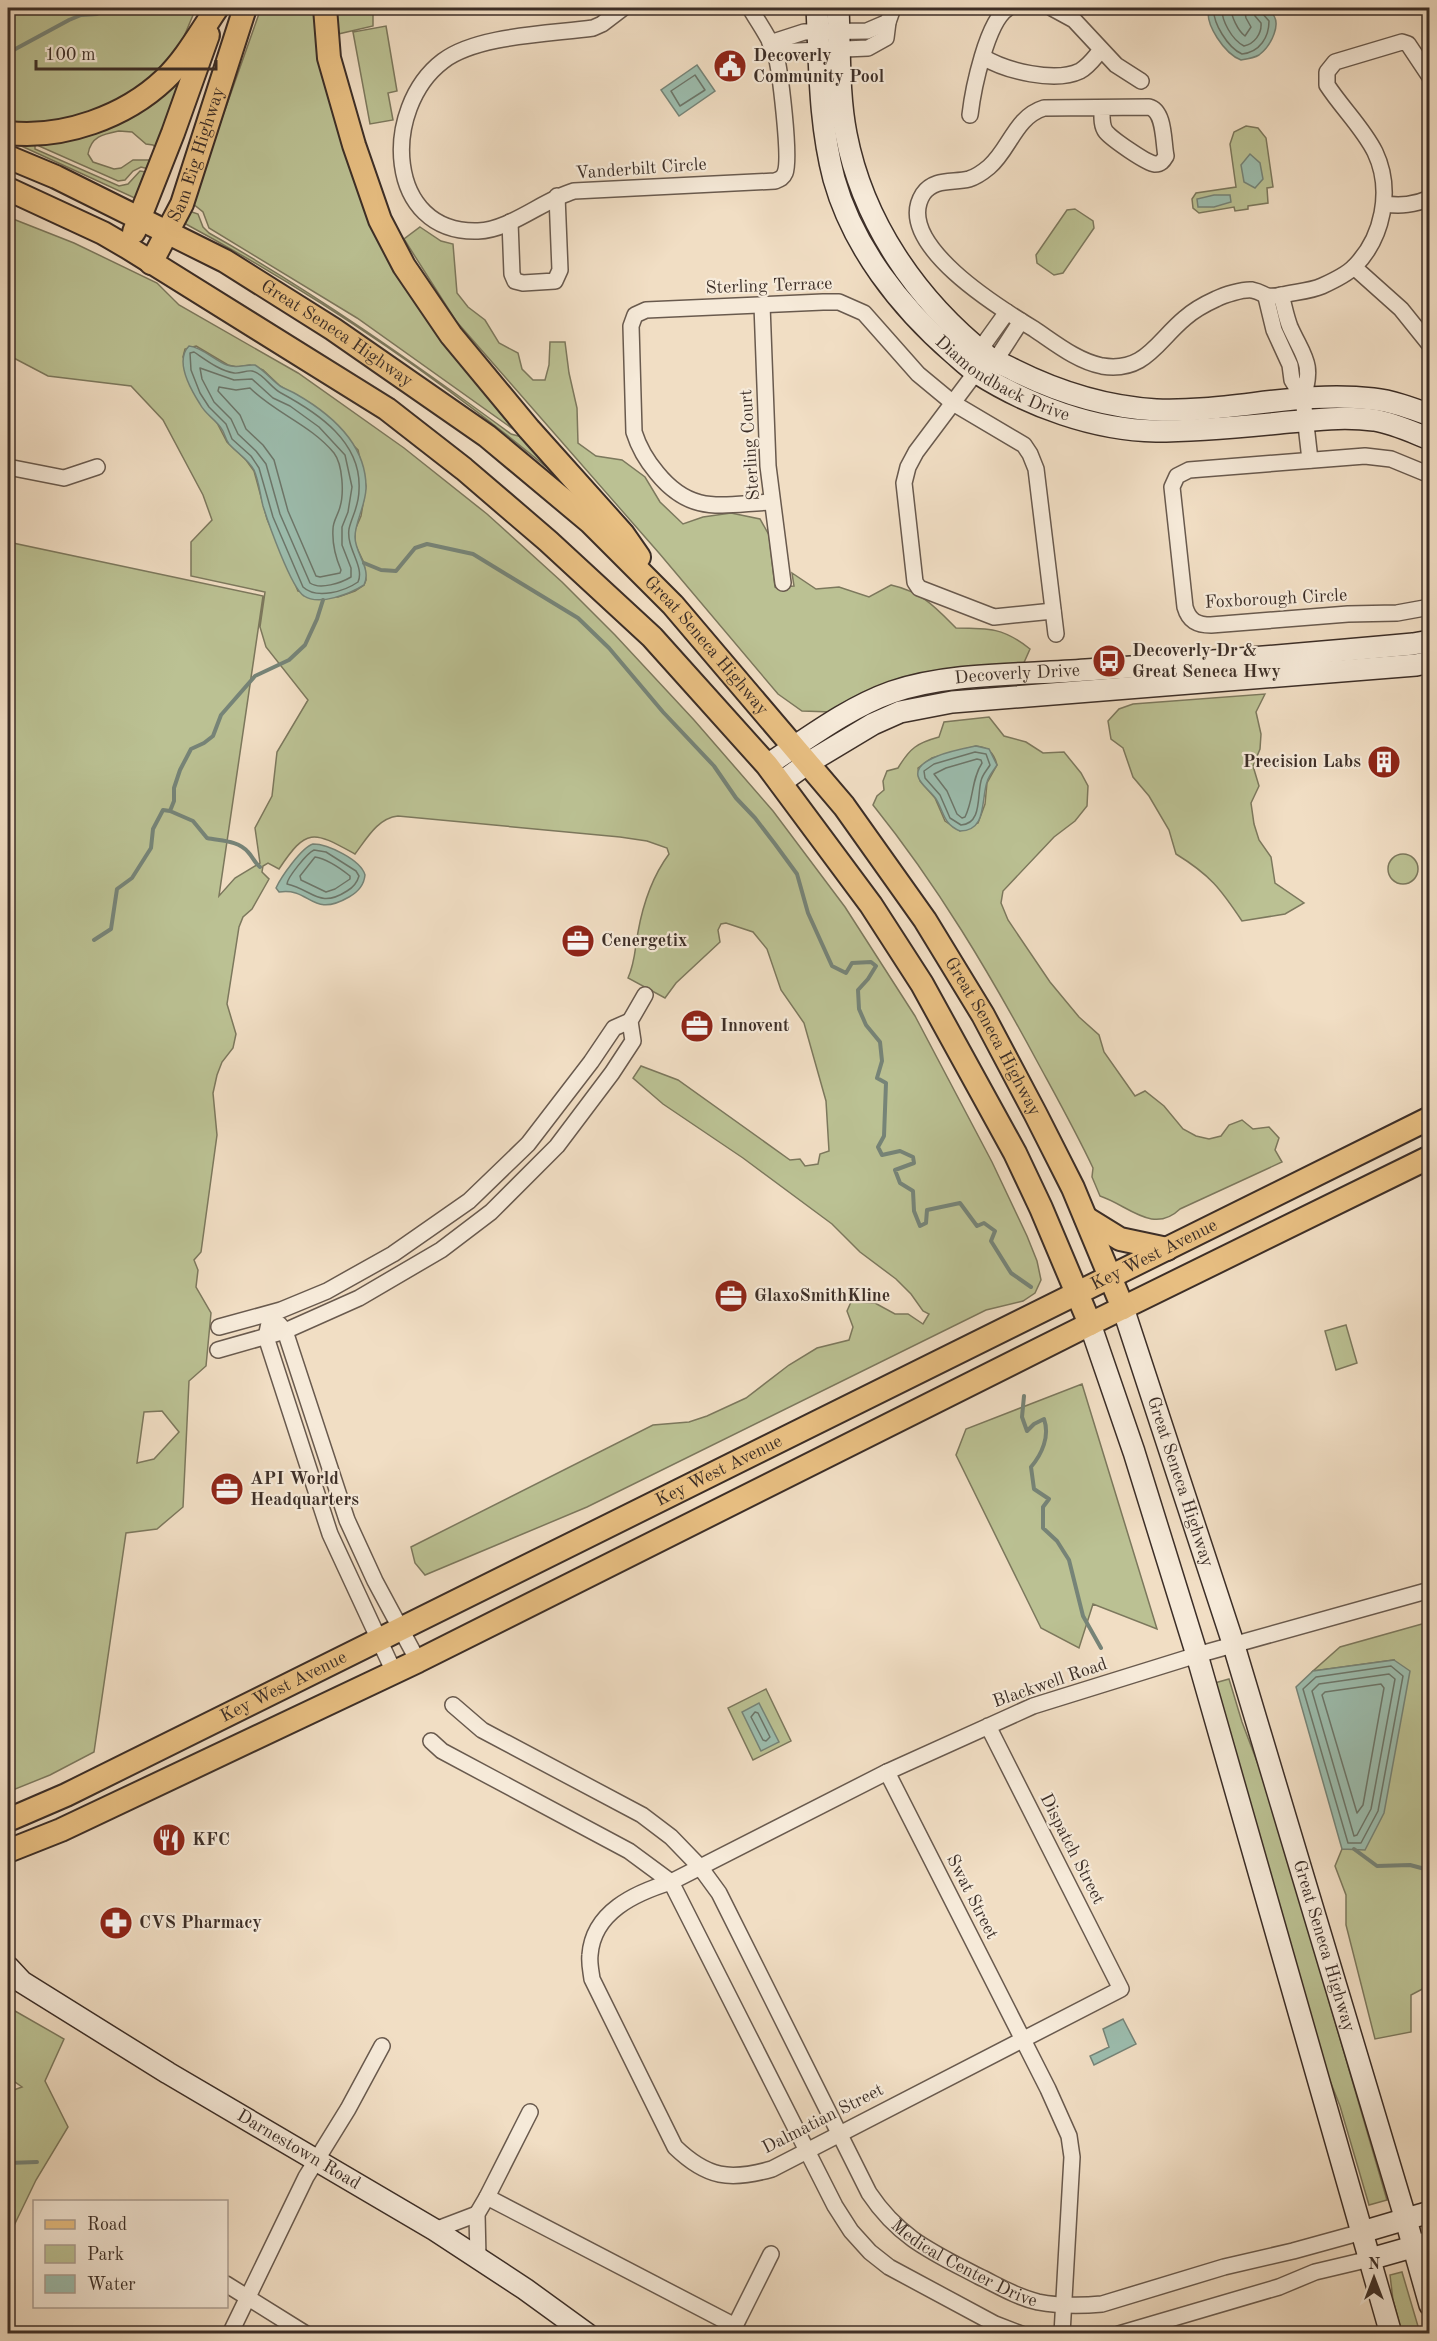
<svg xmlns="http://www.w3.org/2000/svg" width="1437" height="2341" font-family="'Old Standard TT',serif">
<rect width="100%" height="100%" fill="#f1dec4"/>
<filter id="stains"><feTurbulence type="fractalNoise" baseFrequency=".00333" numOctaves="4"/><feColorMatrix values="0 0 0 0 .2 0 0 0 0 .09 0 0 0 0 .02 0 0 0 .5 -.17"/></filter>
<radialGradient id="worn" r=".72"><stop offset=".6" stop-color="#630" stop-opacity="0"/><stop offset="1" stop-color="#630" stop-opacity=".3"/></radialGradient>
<path fill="#bbc193" stroke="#7c785d" stroke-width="1.5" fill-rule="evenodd" d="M8 8H196L177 53 151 80 95 113 45 123H8Z
M261 8H314L316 28 348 155 520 434 357 318 209 228 203 212 192 203Z
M330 8H394L383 13 373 14V26L334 35Z
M386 26 397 91 388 93 393 120 370 124 353 32Z
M185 72 153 170 141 167 133 171 125 180 118 181 39 146V143ZM119 131 132 132 146 144 153 145 156 148 152 160H133L121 168 114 169 93 162 88 154C91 136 104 134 119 131Z
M1246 126 1258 128 1266 138 1273 187 1267 188 1268 203 1248 206V209L1235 211 1234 207 1199 213 1193 208 1192 199 1196 193 1236 187 1230 144 1234 132Z
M35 143V149L119 186 128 184 140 171 147 172 139 200 17 144Z
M1075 209 1093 221 1094 228 1063 273 1054 275 1037 263 1036 255 1067 210Z
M189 211 198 214 203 227 209 233C315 293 413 362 511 434L522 437 563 481C446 382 319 296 184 223Z
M8 217 74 243 157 283 179 305 298 373 404 448 487 514 562 582 615 635 694 720 773 811 845 907 915 1016 992 1162 1027 1236 1037 1261 1041 1280 1035 1293 1023 1301 986 1310 587 1507 425 1575 415 1563 411 1547 653 1425 689 1422 707 1416 746 1398 789 1365 817 1348 849 1340 853 1327 847 1311 851 1302 875 1303 895 1314H908L923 1324 929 1314 923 1311 911 1294 896 1279 860 1252 832 1224 743 1158 663 1104 633 1078 641 1066 678 1080 790 1160 800 1159 805 1166 818 1164 820 1154 829 1151 826 1101 804 1023 781 990 767 949 753 932 726 923 721 924 718 930 720 942 676 983 665 998 628 978C635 963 635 948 638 932 643 904 652 877 669 854L667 848 647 841 620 837 398 816C378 818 367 838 355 854 313 831 307 827 279 869L268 863 263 866 262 872 269 879 252 909 243 917 239 927 227 1004 236 1034 233 1048 222 1062 217 1075 213 1093 217 1135 201 1252 194 1260 198 1270 196 1287 211 1313 206 1366 189 1381 183 1507 157 1529 126 1533 94 1752 50 1775 8 1792V542L263 596 219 896 235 878 260 863 255 828 272 796 277 752 308 700 266 647 260 627 265 592 191 576V542L212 520 203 495 163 420 131 386 48 376 8 355ZM196 346 228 365 237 367 250 365 263 370 280 386 312 406 358 450 366 486 361 516 355 530V544L364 563 366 580 364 585 355 591 338 597 298 591 267 519 254 471 246 460 227 442 183 357 185 349ZM162 1411 179 1432 154 1459 137 1463 144 1412Z
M420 227 441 241 453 244 457 293 468 307 485 320 499 343 518 353 522 369 533 380H545L549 365 550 342H565L569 373 577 408 578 443 596 456 622 460 645 477 660 502 683 524 703 517 731 513 760 519 769 535 775 587 794 586 792 573 816 589 839 587 869 597 891 585C922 592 935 607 956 628 989 628 1004 628 1030 649L1022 667 832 712 802 711 778 694 659 553 456 321 404 239Z
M1265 694 1256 712 1261 734 1260 749 1253 766 1259 786 1251 803 1254 824 1259 840 1271 857 1275 883 1304 903 1285 914 1242 921C1220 888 1210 875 1176 854L1169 830 1149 796 1133 777 1123 748 1111 739 1108 721 1119 709 1133 704Z
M989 717 1004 736 1026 742 1043 753 1064 752 1081 773 1088 786 1087 806 1075 821 1054 837 1003 891 1001 903 1008 920 1050 982 1079 1017 1099 1035 1104 1052 1135 1096 1145 1091 1164 1106 1183 1129 1196 1136 1209 1139 1221 1136 1229 1125 1242 1120 1253 1129 1269 1127 1279 1138 1275 1150 1282 1162 1180 1209C1153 1235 1128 1205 1100 1196L1092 1177 1093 1168C1076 1132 1057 1098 1038 1063 989 972 938 886 873 805L877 796 884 790 883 781 887 771 898 768C910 748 917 743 939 737L944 722ZM976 746C988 747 994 753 997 765L987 783 985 804 978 823 960 831 945 821 935 798 920 781 918 768 932 758Z
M1388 869a15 15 0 1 1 30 0a15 15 0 1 1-30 0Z
M1346 1325 1357 1363 1336 1370 1325 1331Z
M1082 1384 1157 1629 1093 1604 1079 1648 1041 1628 956 1455 966 1429Z
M1429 1622 1430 1985 1411 1995V2032L1375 2039 1346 1925V1895L1335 1866 1342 1849H1365L1394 1660 1313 1671 1340 1647Z
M1229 1679 1242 1722 1267 1788 1387 2200 1369 2205 1340 2106 1315 2043 1211 1684Z
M766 1689 791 1741 753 1760 728 1708Z
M8 2007 64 2039 45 2081 68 2127 36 2180 8 2238V2092L22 2087 8 2077Z
M1402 2272 1420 2333H1402L1393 2300 1390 2275Z"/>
<path fill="#9cbdae" stroke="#768478" stroke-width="1.5" d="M1209 8C1220 7 1261 6 1269 11 1285 21 1270 47 1259 55 1254 58 1247 59 1241 60 1225 54 1204 24 1209 8Z
M697 65 715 91 679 116 661 90Z
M1250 154 1260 163 1263 179 1255 188 1244 182 1241 165Z
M1214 195H1230L1231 202 1214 207H1198L1197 199Z
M189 346C202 347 214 360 227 365 237 369 245 364 255 365 265 371 271 379 280 386 285 389 291 391 296 394 331 414 367 445 366 489 365 507 355 522 355 537 355 554 372 568 364 585 350 594 319 606 304 596 291 588 268 522 263 506 260 494 259 481 254 470 248 459 237 453 229 444 225 439 225 433 221 428 215 419 205 414 200 404 191 390 174 361 189 346Z
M976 746 989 749 997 765C994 770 989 775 987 782 981 800 987 831 960 831 943 824 944 812 936 799 931 791 920 785 918 776 914 757 962 749 976 746Z
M313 844C328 844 361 860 365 875 364 886 358 892 349 897 311 919 311 887 279 892L276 888C281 877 302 847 313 844Z
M1394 1660 1410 1671 1384 1813 1365 1850 1342 1849 1296 1687 1313 1671Z
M759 1703 779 1742 761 1751 742 1712Z
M1123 2019 1136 2044 1094 2065 1090 2056 1109 2047 1103 2029Z"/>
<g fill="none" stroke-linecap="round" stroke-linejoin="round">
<path stroke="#6c766a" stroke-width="1.5" d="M1214 8C1212 22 1228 48 1242 54 1260 52 1269 37 1269 21L1262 13 1261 8
M1222 8C1221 20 1232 40 1244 46 1254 44 1262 34 1261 23L1255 16 1253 8
M1231 8C1231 16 1238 31 1245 36L1251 27 1246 18 1244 8
M695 75 705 90 680 106 671 91Z
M194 352C206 360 220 371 234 373 240 374 246 370 252 371 263 373 271 388 281 393 318 413 362 442 359 490 359 506 352 516 349 529 346 548 365 567 358 582 345 591 317 600 303 587L273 517 259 468 251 456 232 439 226 424 209 407 200 393 191 370 190 353Z
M200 368 234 380 252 379 273 398 290 406 319 427 345 455 352 487 348 512 342 527V545L351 568V577C341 583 320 590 310 583L280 514 266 464 256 451 238 434 231 419 214 402 202 379Z
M219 387 236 390 250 388C275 413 311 425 334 453 343 465 344 494 340 507 338 515 333 521 333 529 332 544 335 556 341 570L340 573 320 577 316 576 288 511 274 460 263 445 246 429 240 415 218 391Z
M975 752 986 754 990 765C987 770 982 775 981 781 977 796 982 824 961 825L950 818 940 795 925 778 924 771 934 764Z
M977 759 981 760 982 763C971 780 974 799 965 817L962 818 957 814 947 791 934 774 946 768Z
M314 850 326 852 356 871 359 876C357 883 354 887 347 891 319 909 313 890 287 884 287 878 307 853 314 850Z
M315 857C327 859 340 868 350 876V879L335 889 326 892 301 880 300 876Z
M1391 1666 1403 1676 1378 1811 1361 1843H1348L1303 1689 1316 1677Z
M1389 1674 1395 1679 1371 1809 1357 1835 1354 1836 1312 1691 1319 1684Z
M1381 1684 1384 1688 1363 1805 1357 1813 1322 1695 1325 1692Z
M755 1712 758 1713 770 1737 766 1741 763 1740 751 1717Z"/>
<path stroke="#768478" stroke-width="4" d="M8 53 69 20 81 15 97 14 104 8
M364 563 381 570 396 571 415 548 427 544 473 554 578 618 609 648 663 712 714 766 736 798 755 818 775 844 797 874 808 913 832 966 846 973 852 963 871 962 876 966 868 979 858 990 859 1009 866 1025 880 1042 882 1061 877 1078 886 1083 884 1136 878 1147 882 1155 900 1151 913 1157 914 1163 895 1170 900 1183 913 1191 914 1211 920 1226 926 1223 927 1210 960 1203 977 1226 984 1223 995 1231 991 1241 1011 1273 1031 1287
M170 811 193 821 207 838C220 841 238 840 248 852 253 857 253 861 260 867
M94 940 111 929 117 889 132 878 151 848 153 829 163 810 170 811 174 801V788L180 770 191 749 204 743 213 736 221 715 255 676 289 660 305 645 317 619 323 600
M1024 1396 1022 1417 1027 1431 1034 1424 1044 1419C1050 1436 1042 1454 1031 1467L1034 1489 1049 1499 1043 1507V1528L1057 1541 1069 1560 1083 1616 1101 1648
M1354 1849 1377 1866 1410 1865 1425 1869 1430 1866
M8 2163 37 2162"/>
<defs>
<g id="street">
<path d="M623 8 602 24 593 28C551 34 477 35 443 61 381 108 385 234 478 231 510 230 543 200 574 191L775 181C780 179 783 178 785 173 791 159 780 68 775 52 769 37 758 22 750 8"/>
<path d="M1052 8 1074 20 1116 65 1141 81"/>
<path d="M770 43 804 32 867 31 888 22"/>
<path d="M775 52 868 48 886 38 888 22 893 8"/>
<path d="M983 57C1006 71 1055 83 1080 71 1089 66 1095 57 1101 50"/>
<path d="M1102 108C1102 115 1101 126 1106 132 1112 139 1146 163 1155 164 1161 164 1163 161 1166 156 1163 142 1165 111 1149 107L1044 108C1015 117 1010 149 989 167 983 172 976 177 969 179 953 183 934 178 923 194 892 243 1001 309 1034 329 1055 343 1077 361 1102 366 1145 373 1157 341 1185 318 1194 310 1205 304 1216 299 1224 295 1243 289 1252 290 1267 293 1262 299 1282 295 1295 292 1311 291 1322 286 1333 281 1346 275 1354 267 1383 238 1393 190 1375 152 1363 128 1342 108 1327 85V72L1335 62 1402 42 1408 44 1430 77"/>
<path d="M970 115C973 89 987 21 1008 8"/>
<path d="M1384 204C1401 206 1414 205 1430 198"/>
<path d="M510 222 512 274 515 281 523 283 555 281 560 270 557 196"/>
<path d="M1354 267 1401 309 1430 345"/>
<path d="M1281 295C1284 305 1286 317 1290 327 1304 358 1314 363 1303 398"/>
<path d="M1266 297 1274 330 1290 365 1292 380 1303 398 1310 460"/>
<path d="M762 305 768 466 783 583"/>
<path d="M987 357 999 355 1021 321"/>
<path d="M987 357 984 344 1007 312"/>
<path d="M982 364 916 452 908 467 904 483 915 582 919 588 994 617 1053 611"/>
<path d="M8 467 64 478 97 467"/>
<path d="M1430 475 1391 459 1365 456 1189 470 1177 476 1172 487 1185 607C1189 621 1197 625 1211 625L1348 614 1397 613 1430 607"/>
<path d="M772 502C722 504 692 516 657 473 646 460 639 448 634 432L631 326 635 315 646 310 823 302H839L864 313 918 374 953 403 1024 445 1030 454 1036 469 1056 634"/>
<path d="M271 1314 266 1337 330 1534 394 1672"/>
<path d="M279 1324 285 1331 347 1520 375 1581 418 1661"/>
<path d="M219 1327 281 1310 327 1291 393 1254 469 1201 528 1144 591 1062 614 1028 630 1021"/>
<path d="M218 1350 285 1331 359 1298 441 1250 491 1212 557 1146 612 1073 633 1041 630 1021 645 995"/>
<path id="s1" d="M453 1705 482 1730 642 1815 671 1837 700 1867 719 1893 869 2193C899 2238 932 2252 978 2276 997 2285 1016 2297 1038 2302 1059 2306 1081 2306 1102 2304L1224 2267 1293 2251 1362 2232"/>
<path d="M988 1726 1121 1989 772 2169C730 2181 707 2178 675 2147L592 1979C591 1971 589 1963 590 1955 593 1912 635 1893 671 1882L887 1772 1033 1706 1197 1655 1430 1590"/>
<path d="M431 1741 442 1751 629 1851 671 1882 835 2206 851 2231 870 2252 889 2267 995 2324 1021 2334"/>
<path d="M887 1772 1048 2089 1069 2136 1072 2157 1062 2334"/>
<path d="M530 2112 487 2197 735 2326"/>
<path d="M435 2230 477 2214"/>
<path d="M478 2258 477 2214 487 2197"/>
<path d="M226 2284 306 2334"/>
<path d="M230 2334 306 2177 348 2109 382 2046"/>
<path d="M731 2334 771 2254"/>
<path d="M1119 2334 1279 2287 1315 2272 1370 2259"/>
</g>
<g id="secondary">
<path id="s2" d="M817 8C820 65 819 122 834 179 853 247 900 307 953 353 960 359 968 367 977 373 1029 406 1094 430 1156 431 1197 431 1238 427 1279 423 1310 420 1342 416 1374 420 1393 423 1412 432 1430 439"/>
<path d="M838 8C840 49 838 93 846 134 863 222 916 299 986 355 993 361 1005 365 1014 370 1058 392 1106 407 1156 410 1229 413 1300 390 1373 399 1392 401 1411 408 1430 415"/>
<path id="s3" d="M767 765C807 739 847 708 892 692 950 672 1025 675 1086 670 1195 663 1304 654 1413 644L1430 641"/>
<path d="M780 783 808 763 873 724 900 712 952 702 1416 665 1430 662"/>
<path id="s4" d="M1123 1308 1234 1646 1406 2220 1430 2305"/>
<path d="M1090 1324 1134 1452 1197 1655 1391 2334"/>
<path id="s5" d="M8 1967 22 1982 168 2073 435 2230 525 2289 587 2334"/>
<path d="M1362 2232 1430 2212"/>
<path d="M1370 2259 1430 2242"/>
</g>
<g id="primary">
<path d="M325 8 329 58 354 145 380 220 404 266 451 335 529 429 623 534 639 557"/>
<path d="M8 133C63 139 125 117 165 79 186 59 201 31 217 8"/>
<path id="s6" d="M8 157 56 177 225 261 333 329 487 436 590 522 673 605 844 806 925 920 983 1015 1035 1113 1073 1188 1123 1308"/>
<path d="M8 189 103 233 127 247 387 409 464 469 548 541 652 637 767 765 871 905 922 984 1015 1153 1041 1208 1090 1324"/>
<path d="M134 232 173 133 208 35"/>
<path id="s7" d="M151 263 182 204 245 8"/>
<path d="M1086 1218 1120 1239 1167 1249"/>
<path id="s8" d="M8 1820 66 1795 1430 1118"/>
<path d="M8 1851 61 1830 418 1661 1090 1324 1430 1157"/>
</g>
</defs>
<use href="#street" stroke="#695a4e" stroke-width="18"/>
<use href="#secondary" stroke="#3c2e27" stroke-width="24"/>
<use href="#primary" stroke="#3c2e27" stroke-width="26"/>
<use href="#street" stroke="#f6ead9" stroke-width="15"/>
<use href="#secondary" stroke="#f6ead9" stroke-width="21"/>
<use href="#primary" stroke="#e8bf82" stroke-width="22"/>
</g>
<defs>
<symbol id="civic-disc" viewBox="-11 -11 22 22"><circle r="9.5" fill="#8f2418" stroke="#f6ead9"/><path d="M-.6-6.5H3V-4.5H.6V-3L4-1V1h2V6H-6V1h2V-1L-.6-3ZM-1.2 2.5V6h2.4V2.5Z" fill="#fff"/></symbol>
<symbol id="bus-disc" viewBox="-11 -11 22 22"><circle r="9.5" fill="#8f2418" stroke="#f6ead9"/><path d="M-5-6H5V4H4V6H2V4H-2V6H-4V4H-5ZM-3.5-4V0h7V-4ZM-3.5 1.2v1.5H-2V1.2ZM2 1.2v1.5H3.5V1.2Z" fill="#fff"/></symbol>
<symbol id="building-disc" viewBox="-11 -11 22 22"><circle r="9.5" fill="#8f2418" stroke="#f6ead9"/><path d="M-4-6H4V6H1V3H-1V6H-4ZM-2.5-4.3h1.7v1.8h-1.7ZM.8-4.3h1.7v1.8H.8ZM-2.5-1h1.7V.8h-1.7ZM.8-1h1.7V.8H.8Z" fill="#fff"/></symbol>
<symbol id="office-disc" viewBox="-11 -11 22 22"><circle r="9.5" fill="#8f2418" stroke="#f6ead9"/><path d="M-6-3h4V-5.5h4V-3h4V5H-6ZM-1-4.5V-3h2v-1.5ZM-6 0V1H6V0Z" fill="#fff"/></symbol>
<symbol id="restaurant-disc" viewBox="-11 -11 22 22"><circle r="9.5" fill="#8f2418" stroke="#f6ead9"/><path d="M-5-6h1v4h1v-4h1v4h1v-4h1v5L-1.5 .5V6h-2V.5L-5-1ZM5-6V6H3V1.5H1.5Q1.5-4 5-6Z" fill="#fff"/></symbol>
<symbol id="pharmacy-disc" viewBox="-11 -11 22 22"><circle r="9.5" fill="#8f2418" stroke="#f6ead9"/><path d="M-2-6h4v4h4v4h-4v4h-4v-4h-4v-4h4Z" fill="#fff"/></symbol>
</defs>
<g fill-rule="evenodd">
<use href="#civic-disc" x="711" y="47" width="38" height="38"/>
<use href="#bus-disc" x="1090" y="642" width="38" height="38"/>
<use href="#building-disc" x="1365" y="743" width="38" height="38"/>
<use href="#office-disc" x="559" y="922" width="38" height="38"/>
<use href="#office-disc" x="678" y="1007" width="38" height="38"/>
<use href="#office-disc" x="712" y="1277" width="38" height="38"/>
<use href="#office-disc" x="208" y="1470" width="38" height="38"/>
<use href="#restaurant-disc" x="150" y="1821" width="38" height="38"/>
<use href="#pharmacy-disc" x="97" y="1904" width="38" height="38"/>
</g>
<g text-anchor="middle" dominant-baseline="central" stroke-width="4.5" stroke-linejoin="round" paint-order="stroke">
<g font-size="18" font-weight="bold" fill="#3c2e27" stroke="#f6ead9" text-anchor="start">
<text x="753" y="56">Decoverly<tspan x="753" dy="21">Community Pool</tspan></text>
<text x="1132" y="651">Decoverly Dr &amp;<tspan x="1132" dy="21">Great Seneca Hwy</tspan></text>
<text x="1361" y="762" text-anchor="end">Precision Labs</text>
<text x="601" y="941">Cenergetix</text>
<text x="720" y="1026">Innovent</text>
<text x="754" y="1296">GlaxoSmithKline</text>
<text x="250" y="1479">API World<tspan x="250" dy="21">Headquarters</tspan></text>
<text x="192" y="1840">KFC</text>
<text x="139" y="1923">CVS Pharmacy</text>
</g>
<g font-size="18" fill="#3c2e27" stroke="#f6ead9">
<text stroke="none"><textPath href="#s7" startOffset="118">Sam Eig Highway</textPath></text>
<text transform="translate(641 169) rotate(-4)">Vanderbilt Circle</text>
<text transform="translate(769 286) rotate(-2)">Sterling Terrace</text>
<text stroke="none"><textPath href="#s6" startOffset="374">Great Seneca Highway</textPath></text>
<text stroke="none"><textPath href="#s2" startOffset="442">Diamondback Drive</textPath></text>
<text transform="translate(750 445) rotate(-94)">Sterling Court</text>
<text transform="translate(1276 599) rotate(-3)">Foxborough Circle</text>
<text stroke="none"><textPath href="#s6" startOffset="860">Great Seneca Highway</textPath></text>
<text stroke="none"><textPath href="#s3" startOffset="272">Decoverly Drive</textPath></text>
<text stroke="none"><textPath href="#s6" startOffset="1346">Great Seneca Highway</textPath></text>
<text stroke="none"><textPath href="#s8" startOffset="1278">Key West Avenue</textPath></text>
<text stroke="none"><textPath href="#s8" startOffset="792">Key West Avenue</textPath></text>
<text stroke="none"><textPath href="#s4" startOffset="183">Great Seneca Highway</textPath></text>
<text transform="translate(1050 1683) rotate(-19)">Blackwell Road</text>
<text stroke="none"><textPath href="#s8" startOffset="306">Key West Avenue</textPath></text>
<text transform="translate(1072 1849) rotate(63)">Dispatch Street</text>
<text transform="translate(972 1897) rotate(63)">Swat Street</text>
<text stroke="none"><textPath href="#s4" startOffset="669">Great Seneca Highway</textPath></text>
<text transform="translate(823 2119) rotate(-27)">Dalmatian Street</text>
<text stroke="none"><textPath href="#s5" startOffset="344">Darnestown Road</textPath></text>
<text stroke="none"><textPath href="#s1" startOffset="786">Medical Center Drive</textPath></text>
</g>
</g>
<rect width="1437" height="2341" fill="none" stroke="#f1dec4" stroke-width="30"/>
<rect x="9" y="9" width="1419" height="2323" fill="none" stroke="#3c2e27" stroke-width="3"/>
<rect x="15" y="15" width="1407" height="2311" fill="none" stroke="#3c2e27" stroke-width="1.5"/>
<rect x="33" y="2200" width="195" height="108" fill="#f6ead9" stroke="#ac9f92" stroke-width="1.5"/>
<rect x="45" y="2220" width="30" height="9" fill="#e8bf82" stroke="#ac9f92" stroke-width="1.5"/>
<text x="87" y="2230" font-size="18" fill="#3c2e27">Road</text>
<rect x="45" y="2245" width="30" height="18" fill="#bbc193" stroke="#ac9f92" stroke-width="1.5"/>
<text x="87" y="2260" font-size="18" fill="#3c2e27">Park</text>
<rect x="45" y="2275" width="30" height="18" fill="#9cbdae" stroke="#ac9f92" stroke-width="1.5"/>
<text x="87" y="2290" font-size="18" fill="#3c2e27">Water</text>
<g transform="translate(1374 2278)" stroke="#f6ead9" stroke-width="4.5" paint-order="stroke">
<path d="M0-4.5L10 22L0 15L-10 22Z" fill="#3c2e27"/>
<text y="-9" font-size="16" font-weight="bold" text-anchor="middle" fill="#3c2e27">N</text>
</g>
<path d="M36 60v9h180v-9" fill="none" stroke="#3c2e27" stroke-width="3"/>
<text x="45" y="60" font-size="18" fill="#3c2e27" stroke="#f6ead9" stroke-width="4.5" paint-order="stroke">100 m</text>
<rect width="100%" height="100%" filter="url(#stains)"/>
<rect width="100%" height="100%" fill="url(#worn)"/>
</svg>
